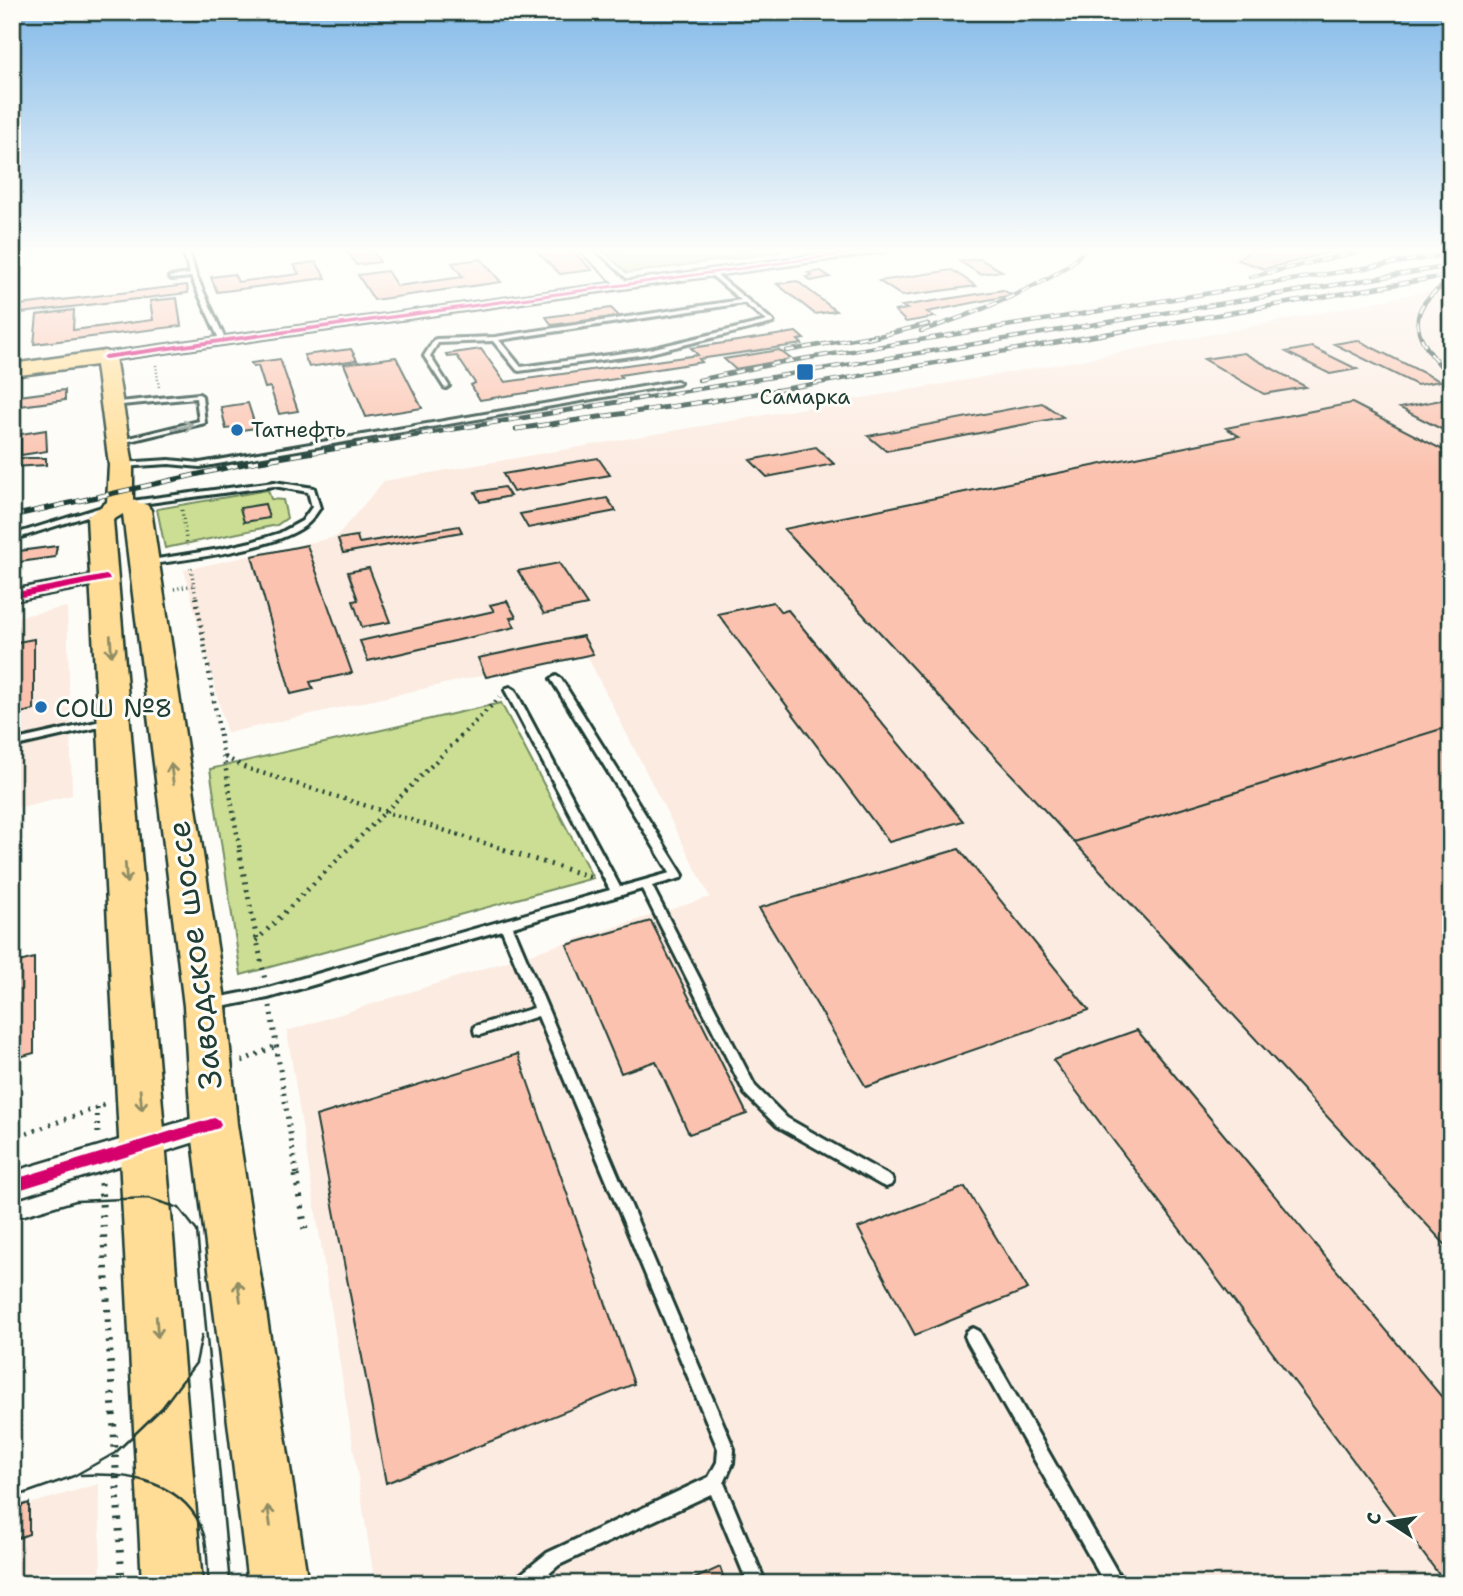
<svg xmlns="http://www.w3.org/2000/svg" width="1463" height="1596" font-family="'Shantell Sans',sans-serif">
<rect width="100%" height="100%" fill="#fdfcf7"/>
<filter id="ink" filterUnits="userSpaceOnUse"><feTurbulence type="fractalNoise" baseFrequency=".0143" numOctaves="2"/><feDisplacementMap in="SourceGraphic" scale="14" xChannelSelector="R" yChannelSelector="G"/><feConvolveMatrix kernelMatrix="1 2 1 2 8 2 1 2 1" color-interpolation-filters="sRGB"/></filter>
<g filter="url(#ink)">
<path fill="#fcebe1" d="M1200 249H1360L1257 271Z
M1451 287V1584H375L287 1031 710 897 585 652 227 733 184 570 336 537 384 481 1081 360Z
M67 607 72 795 12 809V618Z
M99 1484 101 1584H12V1509Z"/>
<path fill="#cbde93" stroke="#758e64" stroke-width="2" d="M601 249H778L781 252 627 273Z
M268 490 271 499 283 500 287 518 277 525 165 548 157 509Z
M501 703 593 878 241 975 210 769Z"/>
<path fill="#fbc3af" stroke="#1f3d34" stroke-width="2" d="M346 249H371L380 262 356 265Z
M570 249 592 270 560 274 535 250Z
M1252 249H1343L1265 269 1238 260Z
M481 259 501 282 374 300 358 275 387 271 397 286 463 277 452 263Z
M980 259 1002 271 980 274 959 261Z
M316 262 326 278 217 292 211 277 234 274 238 282 299 274 294 265Z
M952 270 976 286 902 296 879 281Z
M821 271 830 277 811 281 806 277 812 276 808 273Z
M797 281 836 311 815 314 777 284Z
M187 285 188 293 12 314V306Z
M1003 290 1012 295 927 312 935 317 906 322 895 311 907 309 902 306Z
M177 298 181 326 34 344 37 315 74 310 73 330 153 320 150 301Z
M611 308 619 316 552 325 546 317Z
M796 332 804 339 798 340 802 344 699 359 702 362 620 375 622 378 480 400 471 385 475 383 457 356 448 357 446 354 481 349 505 382 698 355 691 348Z
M1357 340 1440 381 1417 385 1334 344Z
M1312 347 1357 369 1330 374 1286 352Z
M351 349 357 360 309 367 304 355Z
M779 350 791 359 735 369 724 359Z
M1244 353 1306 387 1264 394 1204 359Z
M396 357 422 408 366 417 344 364Z
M280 359 298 411 279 414 270 387 265 388 258 366 253 367 251 363Z
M65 390V400L12 407V397Z
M1446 399 1451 401V434L1400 408Z
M248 403 254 422 262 421 264 427 234 431 233 428 226 429 221 407Z
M1042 403 1063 417 886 451 868 436Z
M1352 403 1451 454V726L1074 842 784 529 1239 436 1226 428Z
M46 430 47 451 21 455V434Z
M816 447 834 464 767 477 750 460Z
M12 458H46V465L12 467Z
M598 458 610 475 513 492 503 474Z
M504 487 510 496 480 502 475 492Z
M607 498 616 511 528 528 520 514Z
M265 504 269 518 244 522 240 508Z
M459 526 462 532 343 553 338 539 357 536 359 543Z
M307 545 352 673 310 682 313 689 291 694 252 556Z
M57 546 55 557 12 563V552Z
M559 563 587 605 544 614 518 571Z
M369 568 390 622 362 627 353 601 358 600 348 572Z
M507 601 516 617 510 618 515 627 368 661 360 641 494 611 490 605Z
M773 602 781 612 788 610 963 821 889 842 718 614Z
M583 636 593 654 486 677 478 658Z
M34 639V710L12 715V643Z
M1451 726V1251L1074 842Z
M959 849 1089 1010 866 1087 759 908Z
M651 921 747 1114 689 1134 656 1061 621 1073 567 945Z
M34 958V1053L12 1059V964Z
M1137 1030 1451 1408V1584H1446L1053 1060Z
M518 1054 634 1384 386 1483 316 1116Z
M965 1187 1028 1289 915 1335 858 1228Z
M29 1503V1534L12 1540V1509Z
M720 1567 726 1584H683Z"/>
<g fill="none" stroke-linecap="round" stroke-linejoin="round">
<defs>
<path id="service" d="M12 249H20L12 251Z
M182 249H188L196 275 225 339 224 340 219 339 191 277 172 279 169 277 190 274Z
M712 271 773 321V323L646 354 519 371 517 370 493 341 438 343 430 356 449 386 446 388 444 387 424 356 434 340 436 339 495 337 741 300 710 274ZM744 303 767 321 646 350 521 367 499 340Z
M677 381 680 383 679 384 200 467 169 464 121 467 117 465 121 463 169 460 200 463Z
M199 394 202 396 205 423 117 444 113 442 199 421 196 398 111 406 108 404 109 403Z
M274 482 314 488 320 508C316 513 312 521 306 525 273 550 188 559 145 565L141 563 145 561 220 549 251 542 280 533 302 521 312 507 308 492 274 486 127 506H124V502Z
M105 506 112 508 12 540V535Z
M556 676 561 679 683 875 681 878 652 886 755 1086 787 1118 891 1177 893 1181 891 1185 886 1187 881 1185 777 1126 745 1094 642 889 513 927 734 1449 733 1463 724 1483 766 1584H748L711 1494 559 1565 537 1584H513L516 1578 547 1553 709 1477 717 1462 718 1449 538 1016 480 1035 475 1034 474 1030 475 1026 534 1008 502 930 268 998 211 1009 207 1007 205 1004 207 1001 211 999 268 988 610 890 505 690 507 688 510 687 515 690 620 887 670 873 551 679Z
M110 719 113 720 115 722 113 724 12 747V741Z
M973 1328 979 1331 1124 1584H1105L967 1341 965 1336 967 1331Z"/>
<path id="minor" d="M578 249H591L626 281 860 249H890L884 252 105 361 98 357 105 353 614 283Z
M106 573 115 578 112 582 12 601V590Z
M214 1112 224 1115 229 1124 224 1133 12 1199V1172Z"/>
<path id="primary" d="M105 351 115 357 133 465V501L147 505 151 510 226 1006 237 1124 308 1584H248L191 1124 184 1006 123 514 113 520 202 1584H142L87 517 107 502 109 465 96 365 12 376V364Z"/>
</defs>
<use href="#service" stroke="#1f3d34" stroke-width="6"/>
<use href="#minor" stroke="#1f3d34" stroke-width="5"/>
<use href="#primary" stroke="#1f3d34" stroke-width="5"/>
<path stroke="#1f3d34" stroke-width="2.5" stroke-dasharray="1 2.5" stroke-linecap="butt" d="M156 365 159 388"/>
<path stroke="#1f3d34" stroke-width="3.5" stroke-dasharray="1 3.5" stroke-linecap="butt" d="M182 510 187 546
M191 568 196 598
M174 589 194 585"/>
<path stroke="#1f3d34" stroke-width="4.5" stroke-dasharray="2 5" stroke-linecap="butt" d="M196 597 240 851
M225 757 246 768 510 851
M346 851 500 697"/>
<path stroke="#1f3d34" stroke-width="5" stroke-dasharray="2 6" stroke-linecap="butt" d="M239 850 265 980
M504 850 591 877
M256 941 347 850
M270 1006 297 1177
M242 1061 276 1046
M97 1107 98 1136
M12 1139 107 1104"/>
<path stroke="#1f3d34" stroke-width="7" stroke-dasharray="2.5 8" stroke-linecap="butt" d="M296 1175 305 1230
M101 1183 122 1584"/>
<use href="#service" fill="#fdfcf7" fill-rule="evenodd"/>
<use href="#minor" fill="#fdfcf7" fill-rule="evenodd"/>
<use href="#primary" fill="#ffdd96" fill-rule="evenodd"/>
<path stroke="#1f3d34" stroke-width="2.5" d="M12 1220 76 1201 148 1198 179 1208 197 1231 230 1584
M81 1475C128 1472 188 1482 204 1535 208 1549 207 1569 209 1584
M12 1498 74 1476 115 1453 162 1408 196 1363 202 1335"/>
<defs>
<path id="rail-far1" d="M1250 277 1370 249
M1451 281C1398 311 1416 341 1451 377
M921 331C954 321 1069 279 1084 249
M867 339 928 324
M786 351 876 335
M784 362 1451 254
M699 380 792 360
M619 402 1451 266
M707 402 1445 276"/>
<path id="rail" d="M516 429 717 400
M12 516 248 463 630 400"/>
</defs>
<use href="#rail-far1" stroke="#1f3d34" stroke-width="4.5"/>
<use href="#rail" stroke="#1f3d34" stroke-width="5"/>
<use href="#rail-far1" stroke="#fdfcf7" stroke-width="2.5" stroke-dasharray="9" stroke-linecap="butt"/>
<use href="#rail" stroke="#fdfcf7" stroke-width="3.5" stroke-dasharray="11" stroke-linecap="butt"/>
<defs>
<path id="cycleway" d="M873 249H887L105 359 102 357 105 355Z
M106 575 110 578 109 580 12 599V593Z
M214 1118 219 1120 221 1124 219 1128 12 1192V1180Z"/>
</defs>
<use href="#cycleway" stroke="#fdfcf7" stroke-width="5"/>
<use href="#cycleway" fill="#d6006c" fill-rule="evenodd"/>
</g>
<defs><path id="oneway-shaft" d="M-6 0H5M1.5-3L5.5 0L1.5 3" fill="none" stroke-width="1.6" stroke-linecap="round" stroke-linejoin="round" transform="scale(1.75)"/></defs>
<use stroke="#8e9c96" href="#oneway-shaft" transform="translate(183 427) rotate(-14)"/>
<g stroke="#8f8d65">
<use href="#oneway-shaft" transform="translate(111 646) rotate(86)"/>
<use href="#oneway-shaft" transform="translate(172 774) rotate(-98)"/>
<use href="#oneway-shaft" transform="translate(126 873) rotate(86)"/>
<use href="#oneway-shaft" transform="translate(141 1100) rotate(85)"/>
<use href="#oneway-shaft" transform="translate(239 1291) rotate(-98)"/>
<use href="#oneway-shaft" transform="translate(157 1327) rotate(86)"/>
<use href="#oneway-shaft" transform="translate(269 1516) rotate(-98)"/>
</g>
</g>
<linearGradient id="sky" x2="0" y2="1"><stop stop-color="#82b9e8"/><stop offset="0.53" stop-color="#fefefb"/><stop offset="1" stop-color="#fefefb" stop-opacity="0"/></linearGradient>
<rect width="1463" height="472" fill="url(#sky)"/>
<g fill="#1f6fb2" stroke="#fdfcf7" stroke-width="2.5">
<rect x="796" y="363" width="18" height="18" rx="3.5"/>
<circle cx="237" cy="430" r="7"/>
<circle cx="41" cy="707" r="7"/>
</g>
<g text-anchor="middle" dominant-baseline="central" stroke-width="6" stroke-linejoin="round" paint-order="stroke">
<g font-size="21" fill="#1f3d34" stroke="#fdfcf7">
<text x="805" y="397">Самарка</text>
<text x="251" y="430" text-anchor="start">Татнефть</text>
</g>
<g font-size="26" fill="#1f3d34" stroke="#fdfcf7" text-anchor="start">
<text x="55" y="707">СОШ №8</text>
</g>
<g font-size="32" fill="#1f3d34" stroke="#fdfcf7">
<text transform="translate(194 955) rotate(-97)">Заводское шоссе</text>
</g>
</g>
<rect width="1463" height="1596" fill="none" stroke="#fdfcf7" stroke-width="42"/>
<rect x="21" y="21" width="1421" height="1554" fill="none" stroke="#1f3d34" stroke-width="2.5" filter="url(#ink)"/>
<g transform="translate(1390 1522) rotate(282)" stroke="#fdfcf7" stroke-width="5" paint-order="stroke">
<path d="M0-5L12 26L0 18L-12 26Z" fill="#1f3d34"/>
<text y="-10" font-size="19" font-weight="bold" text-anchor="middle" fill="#1f3d34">С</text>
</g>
</svg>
